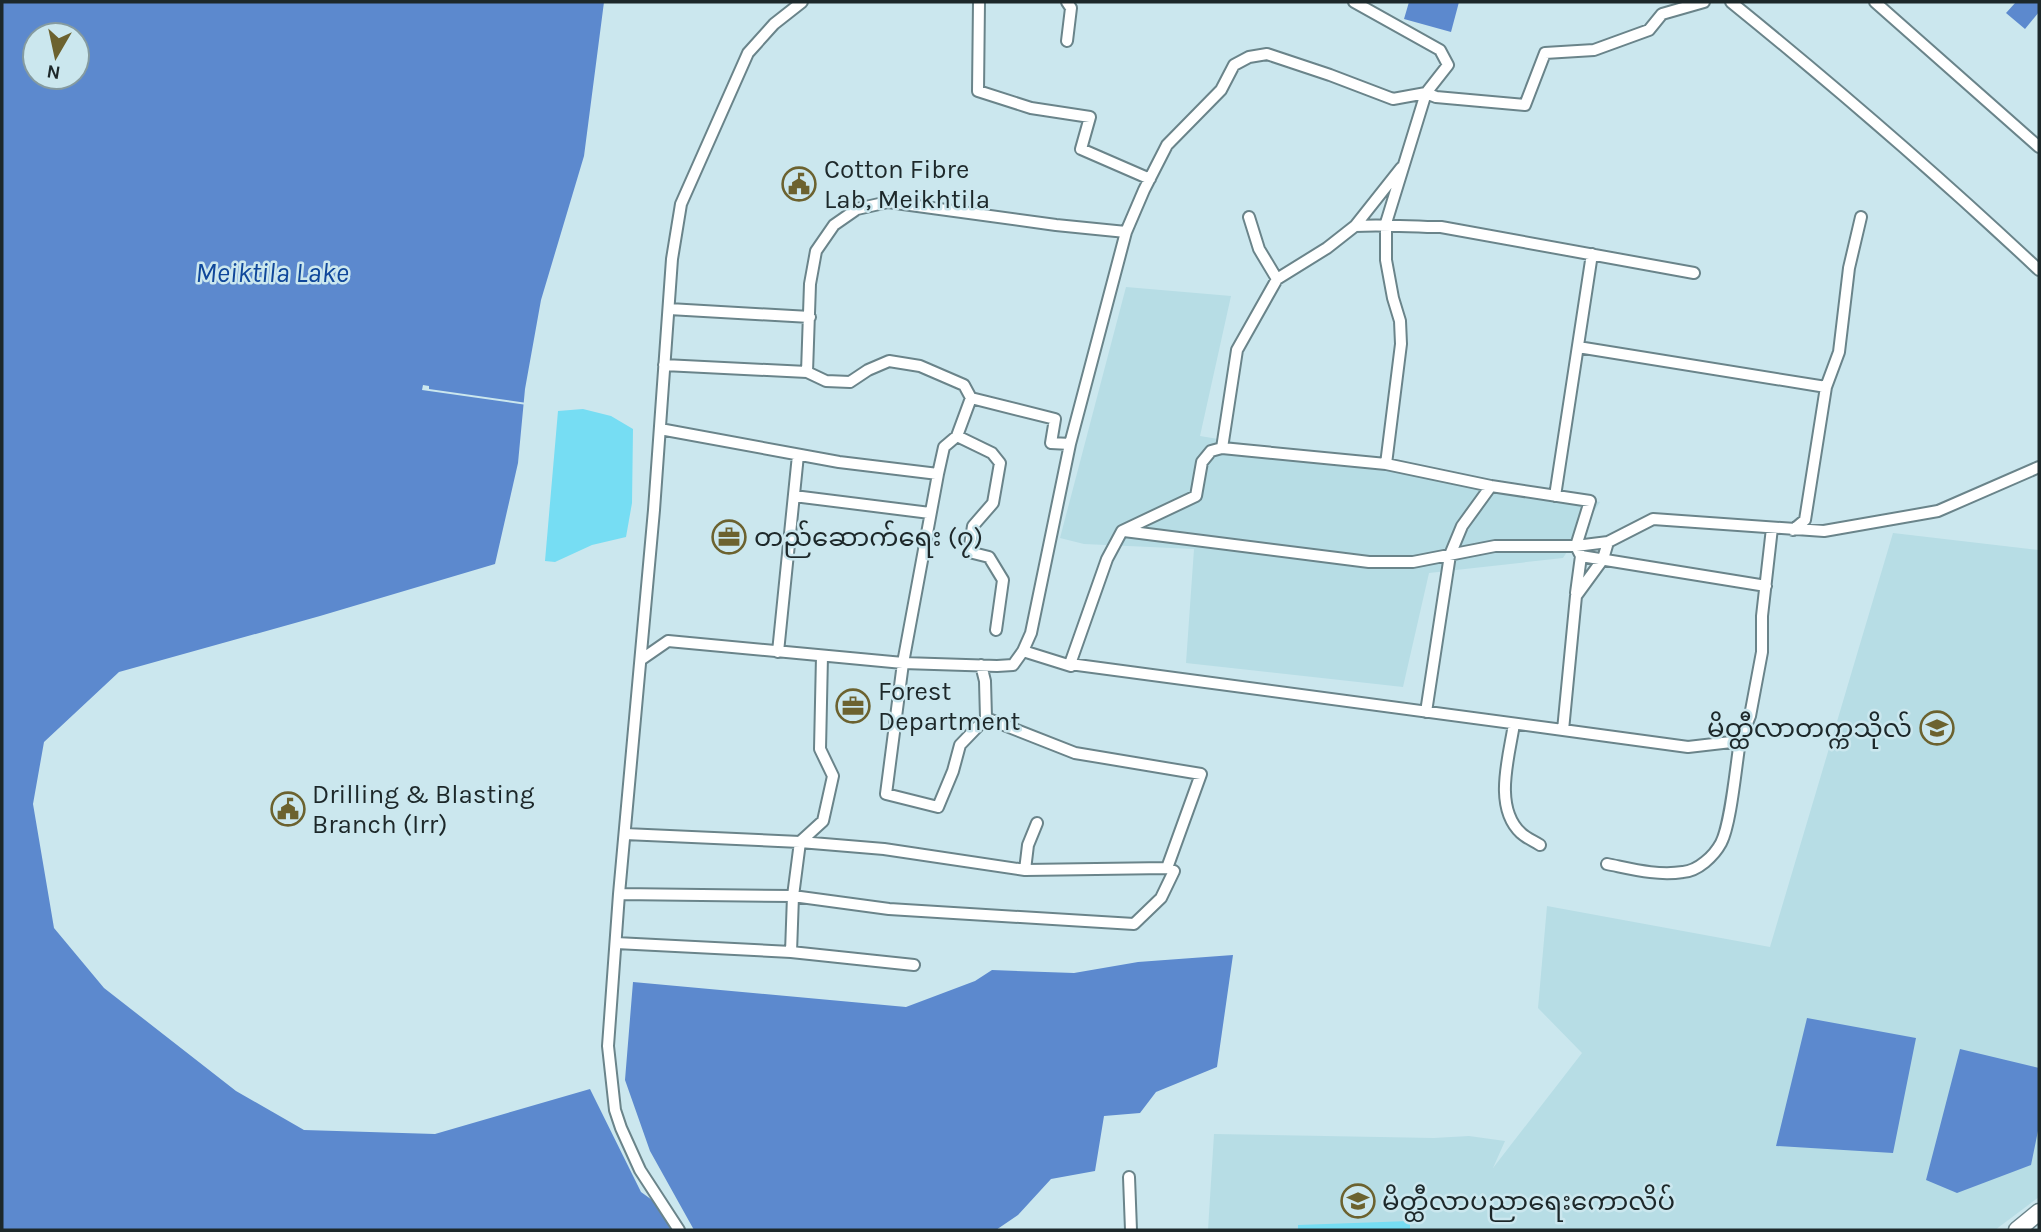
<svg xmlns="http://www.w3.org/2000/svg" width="2041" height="1232" font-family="Karla,'Noto Sans Myanmar',sans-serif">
<rect width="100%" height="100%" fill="#cbe7ee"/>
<path fill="#b7dde5" d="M1126 287 1231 296 1200 436 1600 502 1563 558 1429 573 1403 687 1186 663 1194 549 1084 544 1060 538Z
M1893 533 2039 550V1197L1995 1230H1208L1214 1134 1434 1138 1469 1136 1505 1141 1493 1168 1582 1053 1538 1008 1547 906 1770 947Z"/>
<path fill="#76ddf3" d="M583 409 611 416 633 429 632 503 626 537 592 545 555 562 545 561 558 411Z
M1410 1221V1230H1298V1225Z"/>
<path fill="#5c89ce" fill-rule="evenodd" d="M2 2H604L584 156 541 300 525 389 518 463 495 564 320 616 119 672 44 742 33 804 54 928 104 988 236 1091 304 1130 435 1134 590 1089 641 1192 659 1205 673 1230H2ZM35 35H77V77H35Z
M1409 2H1459L1451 32 1404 19Z
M2016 2H2039V12L2025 29 2006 13Z
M1233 955 1217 1067 1156 1092 1140 1113 1104 1116 1095 1171 1051 1179 1018 1215 996 1230H694L650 1151 625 1080 633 982 906 1007 975 981 992 970 1074 973 1138 962Z
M1807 1018 1916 1038 1893 1153 1776 1146Z
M1960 1049 2039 1068V1126L2031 1165 1957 1193 1926 1180Z"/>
<path fill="#cbe7ee" d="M423 385 429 386V389L527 403V405L422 390Z"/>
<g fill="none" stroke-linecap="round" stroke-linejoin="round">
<defs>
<path id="minor" d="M979 2 978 91 1031 108 1090 117 1081 149 1150 179
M1354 2 1440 50 1448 65 1426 93 1386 223V260L1393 298 1400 321 1401 344 1386 464
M1731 2C1837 88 1940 177 2039 270
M1875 2 2039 147
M1067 41 1071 8 1067 2
M1249 217 1259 249 1277 279
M1355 226C1384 224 1412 227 1441 227L1694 273
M669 309 810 317
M1578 347 1826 387 1805 520 1793 530
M664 365 807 372 826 381 850 382 868 370 889 361 920 366 964 385 971 398 957 436 992 453 1000 463 993 503 973 526 969 552 989 557 1003 580 996 630
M807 372 810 284 816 251 834 225 857 209 888 202 1056 225 1126 232
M1826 387 1839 352 1849 268 1861 217
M971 398 1055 419 1051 443 1070 444
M660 429 839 462 938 474 944 447 957 436
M1222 448 1237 350 1277 279 1327 248 1355 226 1401 168
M938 474 903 663 886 794 938 807 953 771 960 745 986 718
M794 496 930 513
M1555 496 1592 254
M1124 531 1369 562H1413L1495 546H1576L1608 542
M1581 556 1766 586
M1023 651 1031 633 1070 444 1126 232 1144 190 1167 145 1221 90 1234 65 1249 57 1267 54 1330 75 1393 99 1426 93 1436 97 1525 105 1545 53 1594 50 1649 30 1662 14 1704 2
M778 652 798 455
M642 659 668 641 903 663 997 666 1013 665 1023 651 1071 666 1070 664 1563 730 1576 596 1603 559 1608 542 1653 519 1824 531 1938 511 2039 467
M1070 664 1107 559 1122 531 1196 496 1202 462 1211 451 1222 448 1386 464 1491 486 1590 501 1576 546 1581 556 1576 593
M1426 712 1450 555 1462 526 1491 486
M1514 724C1509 757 1493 807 1521 833 1526 838 1534 841 1540 845
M1563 730 1688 747 1740 741C1736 765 1731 824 1721 843 1714 856 1698 871 1683 872 1657 876 1632 869 1607 864
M1740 741 1750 716 1762 652V616L1772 528
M625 834 800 842 884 849 1025 870 1167 868
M1025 870 1028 845 1037 823
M619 894 793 896 889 909 1134 924 1161 898 1174 871 1167 868 1201 774 1075 753 986 718 985 681 981 665
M616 943 791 952 914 965
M791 952 793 896 800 842 823 821 833 776 820 749 822 656
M1129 1177 1131 1230
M679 1230 640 1170 621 1128 615 1110 608 1046 619 894 654 510 672 259 681 204 748 53 774 24 802 2"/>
<path id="highway" d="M2017 1230 2039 1212"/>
</defs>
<use href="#minor" stroke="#6a848a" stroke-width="14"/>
<use href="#highway" stroke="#6a848a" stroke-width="19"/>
<use href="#minor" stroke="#fff" stroke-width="10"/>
<use href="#highway" stroke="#fff" stroke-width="16"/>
</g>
<defs>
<symbol id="civic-ring" viewBox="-11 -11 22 22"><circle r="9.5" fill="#cbe7ee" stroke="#6c622f" stroke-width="1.5"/><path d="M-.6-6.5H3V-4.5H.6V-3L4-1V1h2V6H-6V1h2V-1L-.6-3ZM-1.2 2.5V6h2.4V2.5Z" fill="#6c622f"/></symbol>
<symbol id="office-ring" viewBox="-11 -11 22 22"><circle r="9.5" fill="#cbe7ee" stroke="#6c622f" stroke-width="1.5"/><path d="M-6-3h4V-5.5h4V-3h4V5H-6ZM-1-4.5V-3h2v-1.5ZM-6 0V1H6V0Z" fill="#6c622f"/></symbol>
<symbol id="university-ring" viewBox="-11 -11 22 22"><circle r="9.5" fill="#cbe7ee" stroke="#6c622f" stroke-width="1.5"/><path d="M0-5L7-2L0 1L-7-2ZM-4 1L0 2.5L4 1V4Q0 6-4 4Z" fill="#6c622f"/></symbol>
</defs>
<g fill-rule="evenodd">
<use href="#civic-ring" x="780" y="165" width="38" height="38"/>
<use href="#office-ring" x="710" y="518" width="38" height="38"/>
<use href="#office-ring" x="834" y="687" width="38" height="38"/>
<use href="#university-ring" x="1918" y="709" width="38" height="38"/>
<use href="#civic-ring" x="269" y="790" width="38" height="38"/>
<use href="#university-ring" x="1339" y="1182" width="38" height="38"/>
</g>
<g text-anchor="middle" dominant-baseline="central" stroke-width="5" stroke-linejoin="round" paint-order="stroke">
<g font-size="26" fill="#1d282a" stroke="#cbe7ee" text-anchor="start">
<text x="824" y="169">Cotton Fibre<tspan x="824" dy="30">Lab, Meikhtila</tspan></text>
<text x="754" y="537">တည်ဆောက်ရေး (၇)</text>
<text x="878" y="691">Forest<tspan x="878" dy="30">Department</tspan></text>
<text x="1912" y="728" text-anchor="end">မိတ္ထီလာတက္ကသိုလ်</text>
<text x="312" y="794">Drilling &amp; Blasting<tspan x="312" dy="30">Branch (Irr)</tspan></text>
<text x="1382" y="1201">မိတ္ထီလာပညာရေးကောလိပ်</text>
</g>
<g font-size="28" font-style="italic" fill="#0f479a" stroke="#cbe7ee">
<text x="272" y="272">Meiktila Lake</text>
</g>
</g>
<rect width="2041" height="1232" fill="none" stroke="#1d282a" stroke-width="7"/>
<g transform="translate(56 56) rotate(189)"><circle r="33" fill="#cbe7ee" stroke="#859ba0" stroke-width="2"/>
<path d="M0-5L12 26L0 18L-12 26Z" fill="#6c622f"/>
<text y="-10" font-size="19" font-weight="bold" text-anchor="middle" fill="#1d282a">N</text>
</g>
</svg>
